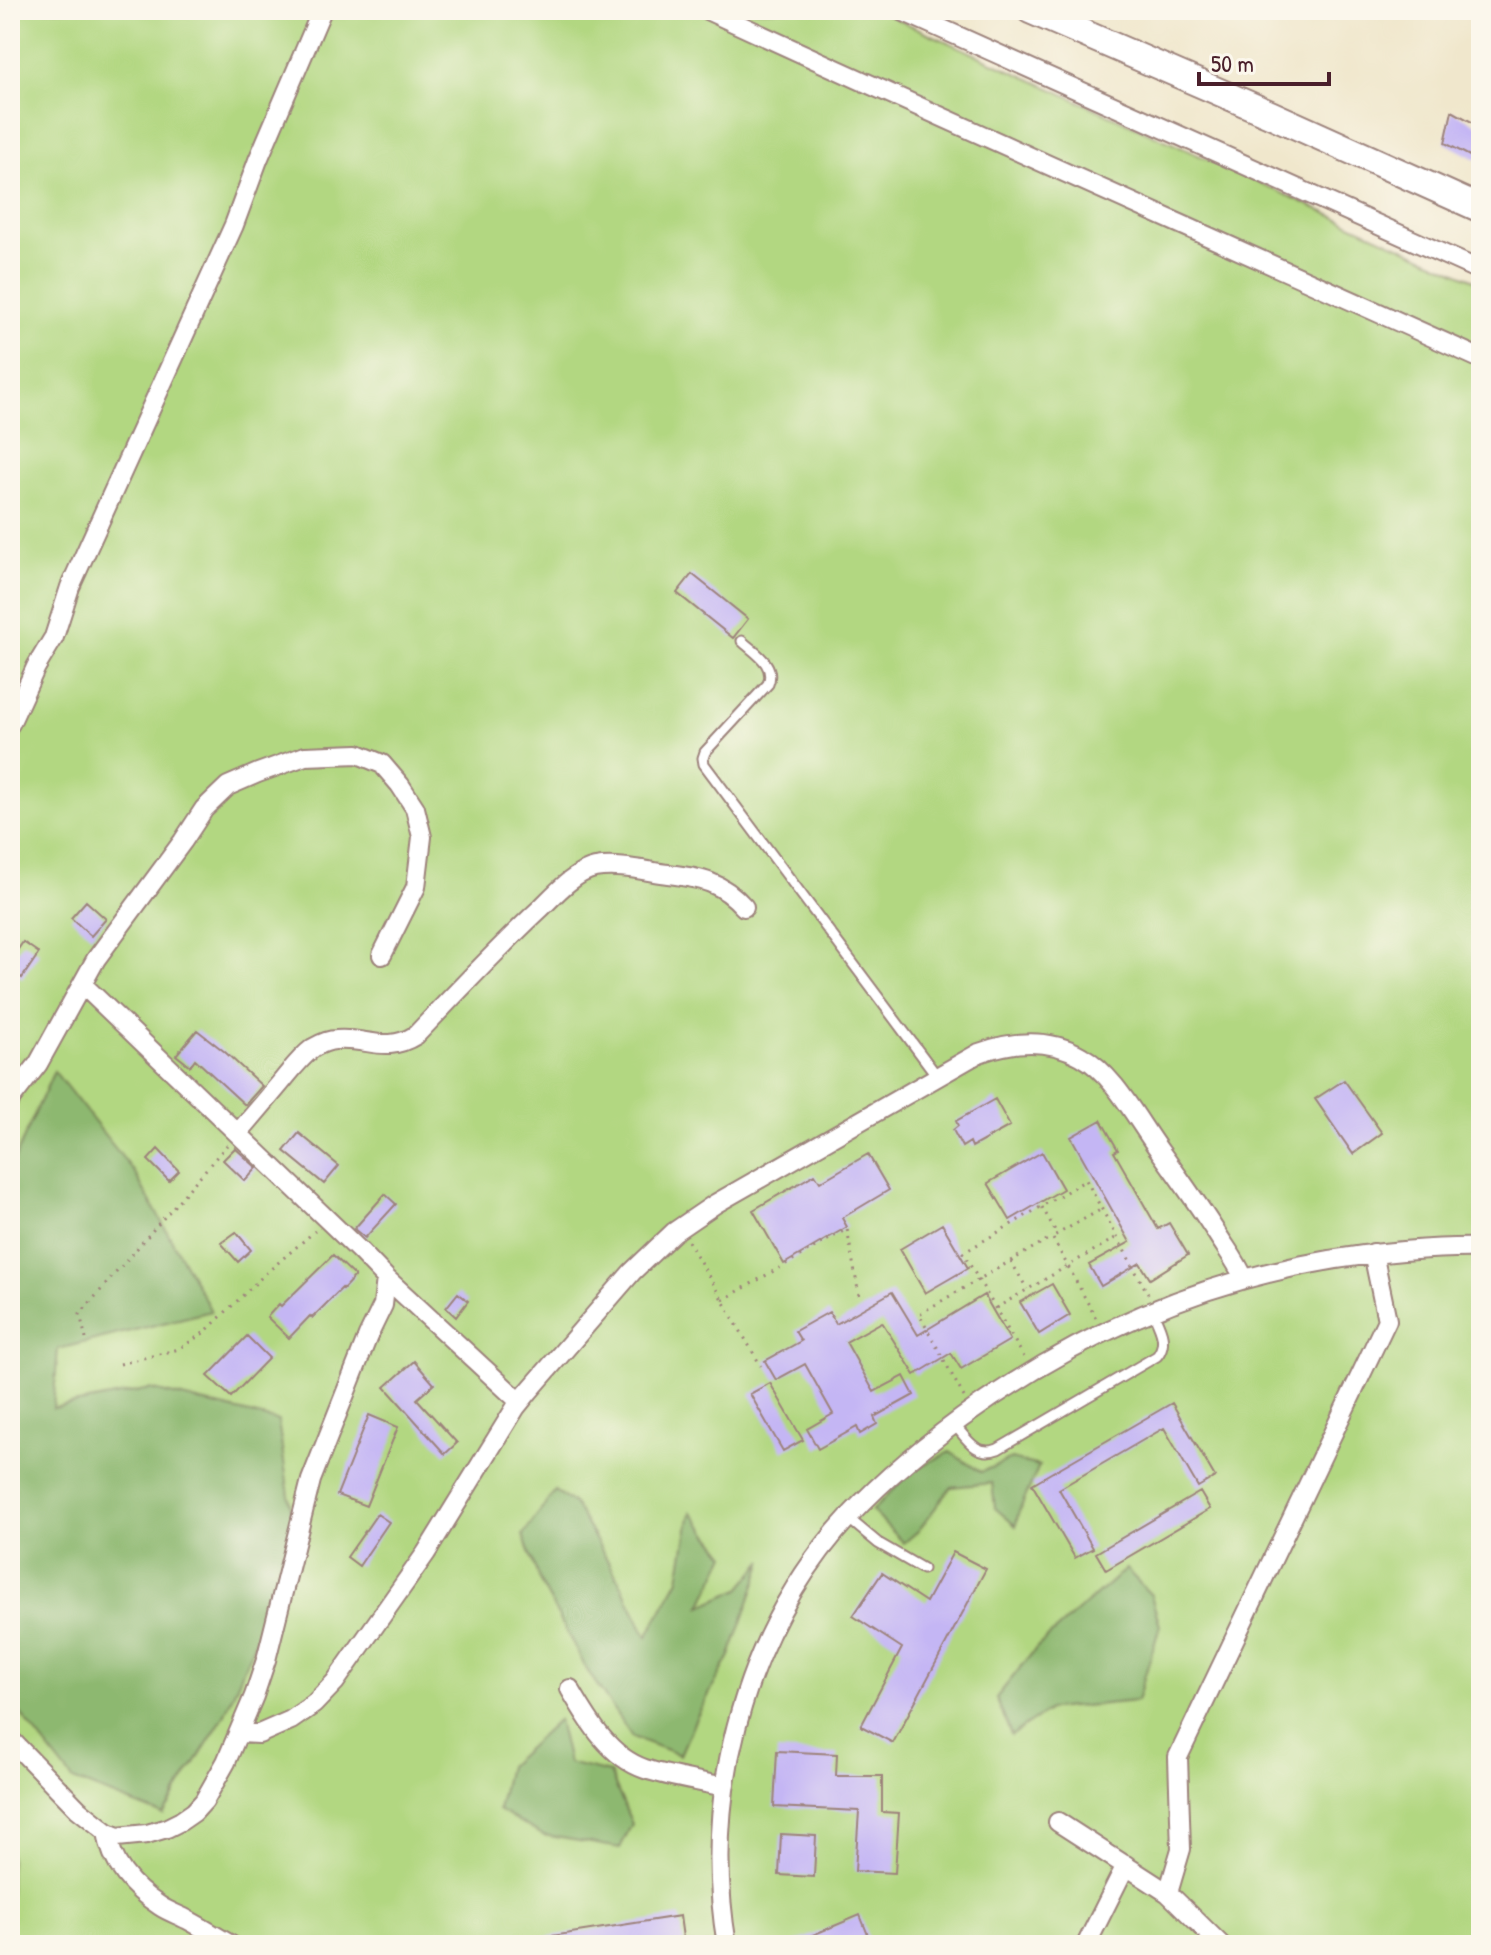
<svg xmlns="http://www.w3.org/2000/svg" width="1491" height="1955" font-family="'Patrick Hand',sans-serif">
<rect width="100%" height="100%" fill="#fbf7ec"/>
<filter id="ink" filterUnits="userSpaceOnUse"><feTurbulence type="fractalNoise" baseFrequency=".0125" numOctaves="2"/><feDisplacementMap in="SourceGraphic" scale="16" xChannelSelector="R" yChannelSelector="G"/><feConvolveMatrix kernelMatrix="1 2 1 2 8 2 1 2 1" color-interpolation-filters="sRGB"/></filter>
<filter id="wash" filterUnits="userSpaceOnUse"><feTurbulence type="fractalNoise" baseFrequency=".006" numOctaves="4" result="noise"/><feDisplacementMap in="SourceGraphic" scale="32" xChannelSelector="R" yChannelSelector="G"/><feGaussianBlur stdDeviation="1.8" result="paint"/><feColorMatrix in="noise" values="0 0 0 0 0 0 0 0 0 0 0 0 0 0 0 0 0 1.4 0 .05"/><feComposite in="paint" operator="in"/></filter>
<g filter="url(#wash)">
<rect width="100%" height="100%" fill="#f0e7cc"/>
<path fill="#b2d781" stroke="#7e7b56" stroke-width="2" d="M10 10H877L1481 283V1945H10Z"/>
<path fill="#8db86f" stroke="#6c6c4d" stroke-width="2" d="M54 1071 134 1172 211 1311 58 1349 53 1408 150 1389 278 1421 296 1542 224 1716 163 1815 73 1780 10 1700V1169Z
M950 1452 981 1472 1011 1459 1039 1466 1018 1514 1016 1526 995 1508 992 1483 951 1487 918 1531 904 1543 872 1511 911 1471Z
M555 1491 575 1505 619 1580 647 1637 679 1579 691 1512 726 1555 701 1606 740 1589 764 1560 730 1656 695 1720 680 1755 632 1737 587 1670 540 1582 523 1535Z
M1126 1569 1151 1595 1160 1626 1137 1701 1051 1709 1011 1735 996 1698 1037 1647Z
M558 1720 568 1763 610 1773 632 1824 620 1848 543 1835 498 1810 508 1766Z"/>
<g id="blocks">
<path fill="#c4b6f4" d="M1452 111 1481 127V162L1445 143Z
M692 574 748 619 733 638 677 593Z
M86 901 106 919 91 936 71 918Z
M23 942 39 953 22 978 10 970V961Z
M197 1030 225 1052 262 1086 245 1105 195 1059 190 1066 176 1055Z
M1344 1080 1382 1133 1353 1154 1315 1099Z
M995 1099 1010 1126 972 1147 970 1142 962 1147 953 1130 958 1126 956 1121Z
M1101 1120 1118 1150 1114 1152 1158 1229 1169 1223 1188 1255 1150 1279 1140 1263 1101 1286 1089 1265 1130 1242 1071 1137Z
M299 1133 339 1166 324 1184 284 1151Z
M235 1148 257 1168 245 1181 223 1160Z
M158 1149 179 1171 169 1181 148 1160Z
M1042 1152 1063 1189 1010 1220 988 1183Z
M868 1154 889 1190 842 1218 847 1227 784 1264 753 1210 815 1174 820 1182Z
M385 1194 396 1204 365 1238 354 1229Z
M942 1224 968 1268 925 1293 900 1249Z
M236 1232 251 1250 238 1262 221 1243Z
M333 1255 355 1276 343 1289 342 1288 312 1318 310 1316 289 1338 267 1317 279 1304 281 1306Z
M1052 1284 1070 1315 1039 1334 1020 1302Z
M892 1292 918 1335 984 1295 1010 1340 961 1369 951 1353 915 1375 882 1322 846 1342 874 1392 904 1376 914 1395 874 1417 877 1424 860 1434 857 1427 818 1449 807 1429 833 1414 805 1364 776 1380 765 1361 801 1341 795 1331 829 1312 836 1324Z
M458 1293 468 1301 456 1317 446 1308Z
M247 1336 269 1358 231 1397 208 1376Z
M414 1361 434 1384 417 1399 457 1443 445 1454 385 1387Z
M770 1383 803 1440 783 1451 750 1394Z
M1172 1403 1215 1477 1198 1487 1164 1428 1059 1489 1093 1548 1075 1558 1032 1484Z
M369 1415 398 1427 366 1506 337 1495Z
M1200 1492 1210 1509 1106 1570 1096 1553Z
M377 1514 389 1522 359 1566 347 1557Z
M953 1552 986 1569 893 1743 861 1726 902 1648 853 1616 882 1573 926 1602Z
M777 1751 837 1754 836 1776H882V1812L899 1813 895 1873 855 1871 859 1811 774 1807Z
M781 1834 816 1836 814 1877 779 1875Z
M860 1915 872 1945H789Z
M680 1916 684 1945H545V1937Z"/>
</g>
</g>
<g filter="url(#ink)">
<use href="#blocks" fill-opacity="0" stroke="#9d837c" stroke-width="2"/>
<g fill="none" stroke-linecap="round" stroke-linejoin="round">
<defs>
<path id="lane" d="M742 641C755 653 776 664 768 684L705 752 703 758 704 764 937 1076
M954 1424C967 1439 976 1457 998 1449L1157 1356C1169 1341 1159 1326 1152 1310
M848 1518 878 1543 923 1569"/>
<path id="street" d="M707 10C964 129 1223 242 1481 359
M900 10 1481 271
M10 724 36 667 54 637 70 587 234 225 258 160 322 10
M83 985 360 1251 386 1278 520 1402
M10 1100 38 1064 96 959 183 841 204 809 228 786 258 773 305 756 358 754 382 764 400 785 415 808 422 837 416 887 382 955
M238 1133C253 1116 268 1098 283 1080 292 1069 301 1057 313 1048 320 1044 328 1040 336 1040 367 1037 386 1054 416 1035 457 992 498 948 541 908 555 894 575 872 595 868 618 864 645 871 668 874 701 878 722 882 744 907
M570 1689C588 1720 609 1757 645 1769 670 1777 698 1781 724 1787
M240 1733 259 1734 291 1720 314 1704 335 1682 426 1553 516 1407 529 1391 632 1272 674 1232 715 1204 979 1053C1012 1041 1049 1038 1081 1056 1114 1074 1137 1120 1159 1150 1180 1179 1200 1207 1219 1237 1228 1251 1238 1264 1244 1279
M10 1739 78 1809 107 1832 117 1837 147 1834 167 1828 181 1821 194 1812 204 1801 226 1762 254 1696 266 1660 311 1480 368 1336 383 1305 386 1278
M1058 1822 1168 1893 1221 1945
M107 1832C111 1864 134 1889 160 1906 169 1912 179 1915 188 1920 203 1928 217 1937 231 1945
M1168 1893 1181 1849 1178 1757 1387 1320 1373 1253
M727 1945C702 1801 741 1644 836 1531 873 1488 917 1451 962 1418 1093 1323 1240 1264 1403 1251 1428 1249 1455 1247 1481 1248
M1086 1945 1126 1865"/>
<path id="secondary" d="M1030 10 1270 114 1481 209"/>
</defs>
<use href="#lane" stroke="#9d837c" stroke-width="13"/>
<use href="#street" stroke="#9d837c" stroke-width="22"/>
<use href="#secondary" stroke="#9d837c" stroke-width="30"/>
<path stroke="#9d837c" stroke-width="3" stroke-dasharray="2 6" stroke-linecap="butt" d="M1042 1207 1057 1234
M688 1241 761 1366
M1011 1261 1027 1289
M723 1300 847 1229 860 1301
M996 1308 1117 1237
M1096 1318 1052 1237 1102 1209
M86 1339 80 1314 227 1145
M1024 1357 963 1253 1086 1180 1148 1294
M120 1364 179 1349 205 1332 265 1274 315 1231
M964 1397 919 1314 1052 1237"/>
<use href="#lane" stroke="#fff" stroke-width="9"/>
<use href="#street" stroke="#fff" stroke-width="18"/>
<use href="#secondary" stroke="#fff" stroke-width="26"/>
</g>
</g>
<rect width="1491" height="1955" fill="none" stroke="#fbf7ec" stroke-width="40"/>
<path d="M1199 72v12h130v-12" fill="none" stroke="#4a1f2b" stroke-width="4"/>
<text x="1211" y="72" font-size="24" fill="#4a1f2b" stroke="#fbf7ec" stroke-width="6" paint-order="stroke">50 m</text>
</svg>
